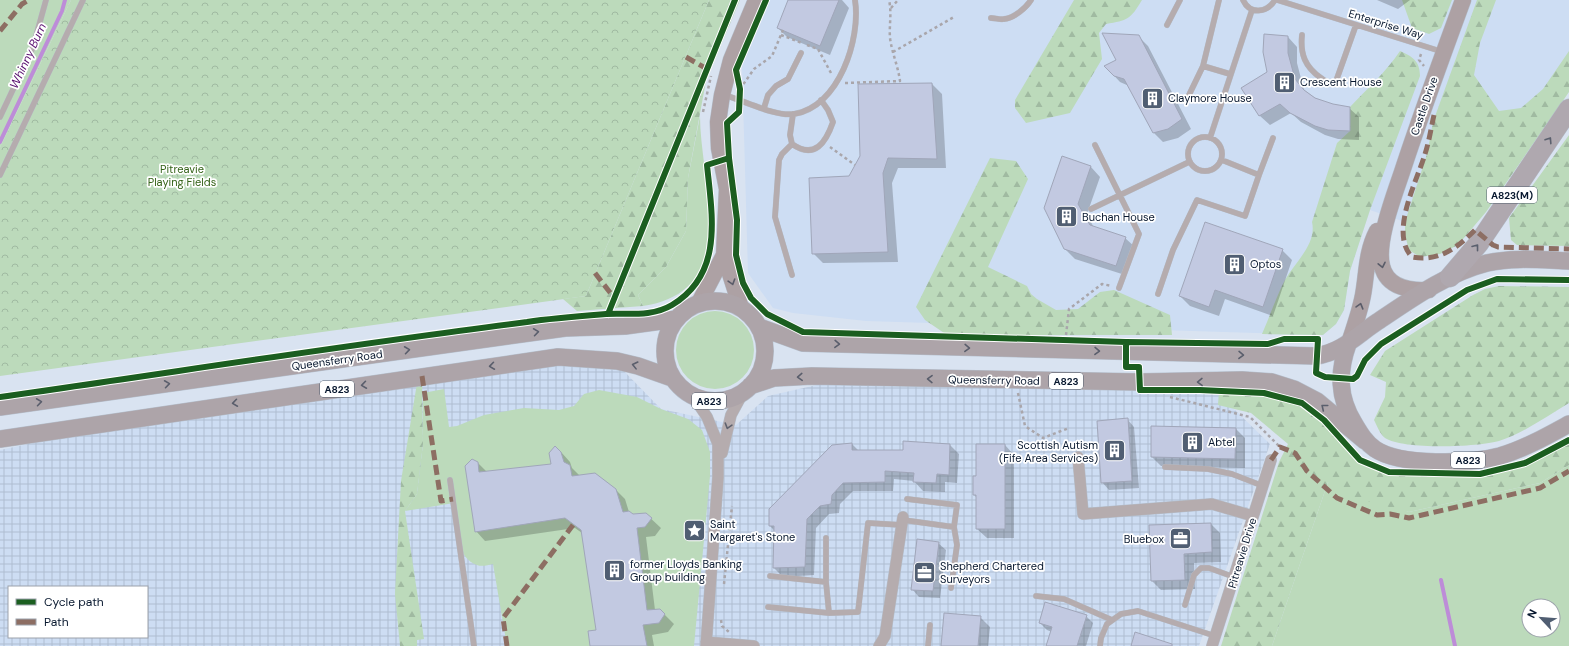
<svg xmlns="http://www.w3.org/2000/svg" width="1569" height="646" font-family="'DM Sans',sans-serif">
<defs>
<pattern id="industrial-grid" width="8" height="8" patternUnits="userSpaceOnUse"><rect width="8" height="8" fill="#cdddf3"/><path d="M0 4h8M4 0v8" fill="none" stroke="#afbdd1"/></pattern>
<pattern id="forest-firs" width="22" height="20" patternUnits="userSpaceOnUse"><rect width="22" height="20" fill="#bcdabb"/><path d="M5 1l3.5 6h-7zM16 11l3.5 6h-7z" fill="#a0baa1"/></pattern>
<pattern id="park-crowns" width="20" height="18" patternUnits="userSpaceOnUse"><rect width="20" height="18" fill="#bcdabb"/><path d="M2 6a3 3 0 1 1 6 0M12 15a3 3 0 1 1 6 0" fill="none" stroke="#a0baa1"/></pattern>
</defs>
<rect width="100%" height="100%" fill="#d9e3f1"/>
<path fill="#cdddf3" d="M770 0H1569V73L1420 257 1409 250 1405 235V222L1370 210 1350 271 1344 310 1336 324 1323 335 866 321 793 313 773 308 748 273 742 65Z"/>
<path fill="url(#industrial-grid)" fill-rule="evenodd" d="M558 357 621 368 661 409 736 425 768 396 852 377 1206 382 1270 444 1199 646H0V450L193 409ZM9 587H147V637H9Z"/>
<path fill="#bcdabb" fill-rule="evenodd" d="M0 0H71L0 147Z
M700 116C700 183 743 291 643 306L638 295 666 267 686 231 688 178Z
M676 350a39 39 0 1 1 78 0a39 39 0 1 1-78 0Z
M444 389 449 427 457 426 484 415 524 408 559 410 574 406 584 394 599 390 637 397 661 409 688 419 702 430 710 452V476L694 646H507L493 564C488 565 482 567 477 565 455 558 456 522 454 503L405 511 417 494 423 444V393Z
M1569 465V646H1272L1328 482 1409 512 1540 483ZM1529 606H1553V630H1529Z"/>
<path fill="url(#forest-firs)" d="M709 0H740L706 81 688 178 686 231 666 267 638 295 643 306 577 311 563 299 586 296Z
M1074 0H1142C1130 20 1128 20 1106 24L1099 33 1102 59 1070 113 1026 123 1015 108V100Z
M1402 0H1452L1441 28 1429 34 1412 28Z
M1477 0H1496L1480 43 1474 75 1499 111 1521 108 1543 89 1569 51V92L1486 212 1458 245 1440 254 1420 257 1409 250 1405 235V222L1427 154 1433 122Z
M1400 51C1412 56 1420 61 1420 76L1370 210 1350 271 1344 310 1336 324 1323 335 1262 334C1270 316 1276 297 1285 280 1295 262 1317 244 1312 222L1337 143 1350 131V107C1367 89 1386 72 1400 51Z
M1569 135V246L1517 245 1511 240 1509 218Z
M990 158 1016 161 1028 179 988 267 1027 286 1031 294 1037 299 1056 310 1078 309 1100 292 1114 290 1170 315 1172 335H947L925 320 916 307Z
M1499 286 1569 287V403C1547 416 1524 433 1499 441 1478 447 1403 450 1385 438 1380 434 1377 426 1374 420L1385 397 1386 382 1370 375 1385 351 1473 295 1485 289Z
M422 376 423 444 417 494 405 511 424 639 417 640V646H400L395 594 401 481 418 377Z
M1219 391 1264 393 1302 403 1324 420 1360 460 1389 472 1480 474 1525 463 1569 440V465L1540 483 1409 512 1342 495 1328 482 1272 646H1221L1279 462 1288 444 1251 413 1218 405Z"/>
<path fill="url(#park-crowns)" d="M71 0H709L586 296 0 376V147Z"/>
<path fill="#0003" d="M789 0H842L849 8 830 55 787 37 778 28Z
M1377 0H1410L1398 9Z
M1138 36 1148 46 1191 129 1178 138 1163 142 1154 133 1129 86 1120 82 1106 67 1117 61Z
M1288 37 1297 47V63L1304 90 1315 98 1332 105 1349 108 1359 117V140L1338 139 1325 135 1301 122 1291 113 1270 125 1260 116 1242 89 1268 73Z
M932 84 942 94 946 168H898L892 183 898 262 823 263 813 253 850 177Z
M1091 167 1100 177 1087 214 1094 228 1125 238 1135 247 1125 275 1075 259 1065 249 1045 208Z
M1282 250 1292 260 1273 316 1225 299 1219 316 1190 306 1180 296Z
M1127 419 1134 427 1139 488 1109 490 1102 482Z
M1236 429 1245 438V468L1161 466 1152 457Z
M904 442 950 445 959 454 957 483 945 482V492L923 491 914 481 894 479 893 491H853L840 504 839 513 829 514 816 528 814 575 783 577 774 568 775 531 770 526V509L852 444 859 451H904Z
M1005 445 1014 455V538H987L977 529V498L974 495 977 477Z
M561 452 570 462 572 468 580 476 615 489 625 499 629 512 632 515 646 514 661 528 655 536 646 537 655 610H660L674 624 668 632 652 635 654 646H591L597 631 582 533 575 528 485 541 476 531 478 463 487 472 552 465Z
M1211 524 1220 533 1221 562 1194 563 1195 589 1161 590 1152 581Z
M938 543 946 550 940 598 919 597 912 589Z
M1086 616 1093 623 1086 646H1047L1052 632 1047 630 1040 623Z
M980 617 990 627 988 646H942Z"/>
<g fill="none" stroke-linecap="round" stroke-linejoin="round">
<path stroke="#bd8cd8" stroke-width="4" d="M0 142 62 11 65 0
M1441 580 1455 646"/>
</g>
<path fill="#c2c9e1" stroke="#a0a6b9" d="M788 0H839L820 46 777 28Z
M1102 33 1139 35 1182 119 1168 129 1153 133 1124 79 1114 76 1104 66 1116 60Z
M1264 34 1288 36V53L1295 79 1304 90 1315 98 1333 104 1350 107V131L1328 130 1315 126 1290 113 1280 104 1259 116 1241 88 1267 72 1263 52Z
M932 83 937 159 888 158 883 173 888 252 812 254 809 178 849 176 860 156 858 84Z
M1062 156 1091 166 1078 204 1090 225 1126 237 1116 266 1064 249 1044 208Z
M1205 222 1283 249 1263 307 1215 290 1209 307 1179 296Z
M1128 418 1132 481 1101 483 1097 421Z
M1151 426 1236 428 1235 459 1151 457Z
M903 441 950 444 949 475 937 474 936 483 913 482 914 473 885 471V482L843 483 832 495 831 504 820 506 807 519 805 567 773 568 774 526H769V509L832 445 852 443V450H903Z
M976 444H1005V529H976V495H973V476H976Z
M555 446 561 452 564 462 570 465 572 476 595 473 616 489 623 512 629 511 633 514 646 513 652 518 645 527 637 528 647 610 660 609 665 614 659 623 643 625 647 646H590L588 631 596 630 581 530 565 518 475 532 465 466 472 459 478 462 479 472 551 464 549 453Z
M1211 523 1212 552 1184 554 1185 580 1151 581 1149 525Z
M917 539 939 542 933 591 911 590Z
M1045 602 1087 615 1077 646H1046L1052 627 1039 623Z
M944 613 981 616 978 646H941Z
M1135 632 1172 644V646H1131Z"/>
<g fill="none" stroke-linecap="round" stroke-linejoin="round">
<defs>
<path id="lane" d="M1243 0C1250 15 1267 13 1275 0
M1277 0 1443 52
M991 18C995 18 1001 20 1004 19 1014 18 1026 8 1031 0
M1167 25 1180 0
M1302 35C1300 54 1305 67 1321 78 1325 81 1329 85 1335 84L1356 25
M1203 66 1230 74
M724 95C743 100 775 117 794 114 839 107 861 39 855 0
M1188 97 1203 66 1219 0
M764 108 768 95 776 86 788 79 801 53
M0 117 33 47 46 0
M1188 154a17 17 0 1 1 34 0a17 17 0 1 1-34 0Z
M1210 138 1252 10
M792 144C815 160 826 142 833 122L828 110 821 100
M1095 145 1139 234 1119 288
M0 175 83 0
M1259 175 1273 138
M1091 209 1189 162
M792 275 775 217 779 160 782 154 792 144 790 135 793 114
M1158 294 1173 250 1197 200 1245 216 1259 175 1222 160
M1165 467 1208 469 1232 474 1263 486
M450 480 474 646
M903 520 954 527 957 505 907 499
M826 538V582L829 613 858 612 868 523 902 525
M770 576 826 582
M951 588 957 545 954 527
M1036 596 1064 599 1112 620
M1185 605 1194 575 1201 568H1209L1234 577
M768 607 829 613
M928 646 930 625
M1100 646 1101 638 1107 624 1121 614 1138 611 1215 636"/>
<path id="street" d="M693 396 707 417 718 444V477L706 646
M722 453 731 415 744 391
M1078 457 1083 514 1212 504 1253 516
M706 642 754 646
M879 646 885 636 903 517
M1212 646 1271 460"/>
<path id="secondary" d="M1429 290C1411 291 1387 288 1382 266 1376 242 1394 196 1402 172 1421 114 1442 57 1463 0
M699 303 724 255
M741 308 724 255 727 189 719 148 718 122 722 95 731 60 756 0
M1349 343C1354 328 1360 311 1363 295 1367 273 1366 252 1377 231"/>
<path id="primary" d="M665 351a50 50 0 1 1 100 0a50 50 0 1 1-100 0Z
M759 327 803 343 1316 356C1342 352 1356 336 1377 322 1410 300 1447 273 1487 263 1513 257 1542 260 1569 261
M1348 344C1338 372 1338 397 1354 423 1360 433 1365 442 1375 449 1400 466 1470 464 1500 456 1524 449 1547 436 1569 424
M750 386 774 378 812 376 1140 382 1242 380 1272 382 1294 389 1317 401 1365 441
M0 407 565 328 625 326 676 319
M0 439 558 357 617 361 638 366 672 378"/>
<path id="highway" d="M1450 277 1479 243 1569 109"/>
</defs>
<use href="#lane" stroke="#b5bfcc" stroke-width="6"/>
<use href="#street" stroke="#b5bfcc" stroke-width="12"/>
<use href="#secondary" stroke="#b5bfcc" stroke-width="17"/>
<use href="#primary" stroke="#b5bfcc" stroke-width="18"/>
<use href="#highway" stroke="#b5bfcc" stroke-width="21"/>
<path stroke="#a9a6ab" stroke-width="2.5" stroke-dasharray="3 3" stroke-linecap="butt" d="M891 8 898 0
M781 35 802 43
M807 45 818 49 831 73
M893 52 954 17
M1421 54 1419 60 1424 66
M702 81 708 82
M845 83 900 81C898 66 892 53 890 38 889 25 892 13 889 0
M740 89 754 69 772 56 783 30
M703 112 711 76
M830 147 855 165
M1066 335 1069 309 1102 284 1112 286
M1018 393 1025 426 1043 438 1069 428
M1170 397 1250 417 1280 447
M724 584 732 506
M721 620 722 626 729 632"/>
<use href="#lane" stroke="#b5acae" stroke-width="5.5"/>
<use href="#street" stroke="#b5acae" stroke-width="11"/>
<use href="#secondary" stroke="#ada1a4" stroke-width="16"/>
<use href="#primary" stroke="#ada4a9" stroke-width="17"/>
<use href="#highway" stroke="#afa8af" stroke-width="20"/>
<path stroke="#8d6e63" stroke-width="5" stroke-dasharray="10 5" stroke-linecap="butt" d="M0 31 22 4 29 0
M686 57 707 69
M1434 115C1431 128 1429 142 1425 154 1417 181 1389 233 1412 257 1439 262 1457 248 1475 230L1493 245 1498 247 1569 249
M595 273 615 299
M422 376 441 501 453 499
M1271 460 1280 447 1295 453 1307 471 1337 498 1377 515 1390 514 1409 518 1540 488 1569 471
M507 646 503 618 573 525"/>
<defs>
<path id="cycleway" d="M766 0 736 70 740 89 739 112 727 123 729 158 737 220 736 255 743 283 751 298 767 314 803 332 1126 342 1268 344 1284 339H1318L1316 373 1325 377 1353 379 1357 376 1365 360 1381 344 1467 290 1497 279 1569 280
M608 314 735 0
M1126 342V367H1139L1140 390H1200L1264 393 1302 403 1324 420 1360 460 1389 472 1480 474 1525 463 1569 440
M0 397C176 372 351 344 527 322 553 318 580 316 606 314 628 313 652 317 672 305 724 274 712 215 707 165L729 158"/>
</defs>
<use href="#cycleway" stroke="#fff" stroke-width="8"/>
<use href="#cycleway" stroke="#1b5e20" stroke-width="6"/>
</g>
<defs><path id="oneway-chevron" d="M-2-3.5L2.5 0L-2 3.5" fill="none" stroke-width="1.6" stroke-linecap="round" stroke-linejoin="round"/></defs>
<g stroke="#5b606e">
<use href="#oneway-chevron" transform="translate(1549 140) rotate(-57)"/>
<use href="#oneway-chevron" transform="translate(1476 247) rotate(-52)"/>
</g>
<g stroke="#5a5c69">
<use href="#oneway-chevron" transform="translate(1382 265) rotate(78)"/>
<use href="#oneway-chevron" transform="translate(732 282) rotate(73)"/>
<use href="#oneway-chevron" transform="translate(1360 306) rotate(-74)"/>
</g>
<g stroke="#5a5e6c">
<use href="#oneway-chevron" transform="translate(536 332) rotate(-8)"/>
<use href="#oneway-chevron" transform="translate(837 344) rotate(2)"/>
<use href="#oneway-chevron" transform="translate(967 348) rotate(2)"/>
<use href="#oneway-chevron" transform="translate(407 350) rotate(-8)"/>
<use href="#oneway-chevron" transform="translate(1097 351) rotate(1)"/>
<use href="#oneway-chevron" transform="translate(1241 355) rotate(1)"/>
<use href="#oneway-chevron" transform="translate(635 365) rotate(-166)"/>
<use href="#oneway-chevron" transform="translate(492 366) rotate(172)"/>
<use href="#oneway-chevron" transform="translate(800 377) rotate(177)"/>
<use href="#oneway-chevron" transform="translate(930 379) rotate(-179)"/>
<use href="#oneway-chevron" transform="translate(1200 382) rotate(179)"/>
<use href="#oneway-chevron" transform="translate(167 384) rotate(-8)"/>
<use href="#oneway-chevron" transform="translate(364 385) rotate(172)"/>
<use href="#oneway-chevron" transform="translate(39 402) rotate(-8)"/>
<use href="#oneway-chevron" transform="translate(235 403) rotate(172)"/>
<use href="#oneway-chevron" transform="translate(1324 407) rotate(-141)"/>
</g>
<use stroke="#5e626e" href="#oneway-chevron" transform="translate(728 426) rotate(107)"/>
<defs>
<symbol id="building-square" viewBox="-11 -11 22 22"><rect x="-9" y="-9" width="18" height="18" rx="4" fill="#505e72" stroke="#fff"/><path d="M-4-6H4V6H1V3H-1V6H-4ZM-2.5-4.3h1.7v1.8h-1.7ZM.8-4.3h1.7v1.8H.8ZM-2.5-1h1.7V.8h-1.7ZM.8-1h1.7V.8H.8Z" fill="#fff"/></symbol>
<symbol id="sight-square" viewBox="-11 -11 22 22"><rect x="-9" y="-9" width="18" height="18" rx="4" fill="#505e72" stroke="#fff"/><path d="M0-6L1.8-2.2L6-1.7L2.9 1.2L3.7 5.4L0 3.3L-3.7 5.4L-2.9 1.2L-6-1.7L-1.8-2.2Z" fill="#fff"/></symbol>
<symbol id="office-square" viewBox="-11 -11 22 22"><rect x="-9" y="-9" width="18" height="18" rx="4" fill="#505e72" stroke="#fff"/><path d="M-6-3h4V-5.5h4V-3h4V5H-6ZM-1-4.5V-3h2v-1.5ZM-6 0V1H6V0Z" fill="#fff"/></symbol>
</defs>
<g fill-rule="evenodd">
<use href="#building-square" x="1272" y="70" width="25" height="25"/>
<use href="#building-square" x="1140" y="86" width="25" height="25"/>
<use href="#building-square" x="1054" y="204" width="25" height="25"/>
<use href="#building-square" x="1222" y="252" width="25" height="25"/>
<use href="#building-square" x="1180" y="430" width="25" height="25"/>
<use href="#building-square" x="1102" y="438" width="25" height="25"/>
<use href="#sight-square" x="682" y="518" width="25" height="25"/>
<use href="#office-square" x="1168" y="526" width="25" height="25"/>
<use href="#building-square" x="602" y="558" width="25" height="25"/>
<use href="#office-square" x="912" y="560" width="25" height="25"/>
</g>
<g text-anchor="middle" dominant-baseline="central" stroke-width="3.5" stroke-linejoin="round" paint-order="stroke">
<g fill="#fff" stroke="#515d6d" stroke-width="1">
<rect x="1487" y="187" width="50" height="16" rx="3"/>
<rect x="1049" y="373" width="34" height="16" rx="3"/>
<rect x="320" y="381" width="34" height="16" rx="3"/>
<rect x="692" y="393" width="34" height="16" rx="3"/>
<rect x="1451" y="452" width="34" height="16" rx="3"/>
</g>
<g font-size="10" font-weight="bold" fill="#07172e">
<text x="1512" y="195">A823(M)</text>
<text x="1066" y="381">A823</text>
<text x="337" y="389">A823</text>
<text x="709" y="401">A823</text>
<text x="1468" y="460">A823</text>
</g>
<g font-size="11" fill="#07172e" stroke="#fff">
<text transform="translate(1386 24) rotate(17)">Enterprise Way</text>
<text transform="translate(1424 106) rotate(-71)">Castle Drive</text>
<text transform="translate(337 360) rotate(-8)">Queensferry Road</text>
<text transform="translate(994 380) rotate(1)">Queensferry Road</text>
<text transform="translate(1242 553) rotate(-73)">Pitreavie Drive</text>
</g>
<g font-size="11" fill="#07172e" stroke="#fff" text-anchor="start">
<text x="1300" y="82">Crescent House</text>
<text x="1168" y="98">Claymore House</text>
<text x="1082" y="217">Buchan House</text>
<text x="1250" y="264">Optos</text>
<text x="1208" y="442">Abtel</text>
<text x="1098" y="445" text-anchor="end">Scottish Autism<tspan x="1098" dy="13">(Fife Area Services)</tspan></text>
<text x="710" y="524">Saint<tspan x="710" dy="13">Margaret's Stone</tspan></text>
<text x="1164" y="539" text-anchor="end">Bluebox</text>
<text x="630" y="564">former Lloyds Banking<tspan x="630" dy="13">Group building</tspan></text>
<text x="940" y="566">Shepherd Chartered<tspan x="940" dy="13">Surveyors</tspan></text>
</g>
<g font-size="11" fill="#336217" stroke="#fff">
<text x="182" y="169">Pitreavie<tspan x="182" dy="13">Playing Fields</tspan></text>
</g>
<g font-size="12" font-style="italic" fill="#591070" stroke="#fff">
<text transform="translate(28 56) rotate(-65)">Whinny Burn</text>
</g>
</g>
<rect x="8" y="586" width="140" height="52" fill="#ffffff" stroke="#9ca2ab"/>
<rect x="16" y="599" width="20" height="6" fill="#1b5e20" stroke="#9ca2ab"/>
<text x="44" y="606" font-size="12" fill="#07172e">Cycle path</text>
<rect x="16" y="619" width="20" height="6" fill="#8d6e63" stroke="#9ca2ab"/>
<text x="44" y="626" font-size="12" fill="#07172e">Path</text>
<g transform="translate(1541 618) rotate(296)"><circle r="19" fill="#ffffff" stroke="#9ca2ab"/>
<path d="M0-3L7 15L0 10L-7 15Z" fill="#505e72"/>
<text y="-6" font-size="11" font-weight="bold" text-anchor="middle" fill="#07172e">N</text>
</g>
</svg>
